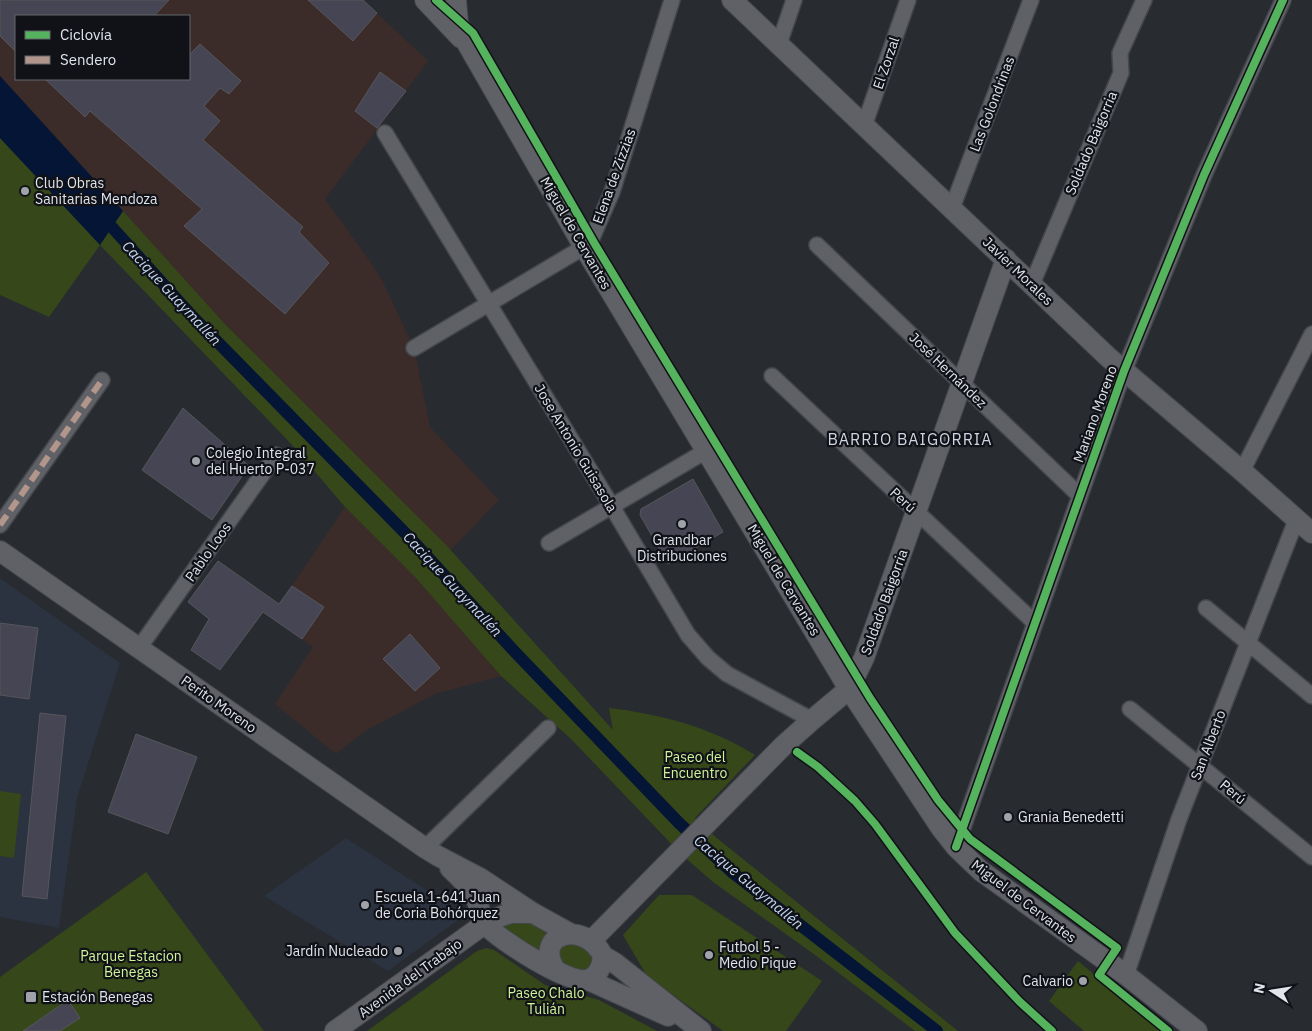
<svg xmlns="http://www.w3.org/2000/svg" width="1312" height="1031" font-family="'IBM Plex Sans',sans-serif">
<rect width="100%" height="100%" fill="#282b30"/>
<path fill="#3c2c29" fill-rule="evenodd" d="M0 0H363L428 61 325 199 369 260 383 282 414 348 430 427 499 500 420 582 501 676 435 694 365 731 336 754 275 704 313 647 271 617 345 507 410 572 441 541 224 323 0 76ZM16 16H189V79H16Z"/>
<path fill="#2b3240" d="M0 578 120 663 77 798 59 928 0 917Z
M346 838 465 915 388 971 264 896Z"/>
<path fill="#364719" d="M0 138 100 244 123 211 224 323 447 546 613 730 609 708C660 714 711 727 755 755L695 818 718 839 958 1031H915L815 955 713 882 681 854 571 739 501 676 416 578 345 507 294 447 100 245 49 317 0 295Z
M0 791 21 794 14 858 0 856Z
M146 872 264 1031H0V977Z
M659 895H692L822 981 786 1031H723L647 976 623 935Z
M514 919 556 931 541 956 496 922Z
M566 943 584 944 594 960 587 970 565 969 557 953Z
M486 948 494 950 545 985 599 1000 657 1031H367L477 951Z
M1078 961 1162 1031H1084L1049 1001Z"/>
<path fill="#041535" d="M0 76 123 211 100 245 0 138Z"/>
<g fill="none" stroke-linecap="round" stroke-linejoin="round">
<path stroke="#041535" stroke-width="12" d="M101 215 193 317 413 541 514 651 679 823 733 873 937 1031"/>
</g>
<path fill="#464553" stroke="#56565b" d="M0 0H169L154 16H16V52L0 36Z
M308 0H363L377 13 353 41Z
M200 44 241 81 229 94 220 88 204 106 220 121 203 140 303 227 299 232 329 263 285 314 184 226 202 209 90 111 85 117 45 79H189V55Z
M380 72 406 91 377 128 355 111Z
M183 408 249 466 212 520 142 470Z
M693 479 723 532 668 564 640 515 641 509Z
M218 561 279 604 292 586 324 607 302 639 263 612 220 670 191 650 209 619 188 602Z
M0 623 38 628 29 699 0 695Z
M410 634 440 668 415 691 383 659Z
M40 713 66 716 47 899 22 896Z
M136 734 197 757 168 834 108 812Z
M68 1000 80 1018 60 1031H23Z"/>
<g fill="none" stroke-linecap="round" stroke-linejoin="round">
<defs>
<path id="street" d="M779 44 794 0
M864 126 908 0
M385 133 611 505 688 635 708 658 727 674 812 720
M952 208 1031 0
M817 245 1080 496
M1032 284 1121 73 1120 53 1144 0
M414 348 584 247 592 238 612 192 672 0
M772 376 1035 623
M1242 471 1312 334
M0 525 102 380
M549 543 706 451
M1206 608 1312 696
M139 648 276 455
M1130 709 1312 857
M956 847 1124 371 1204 175 1283 0
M425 848 548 728
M1126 975 1179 819 1297 518"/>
<path id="secondary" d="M425 0 461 38
M456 0 458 23 468 45 584 247 849 689 941 828 956 847 981 871 1126 975 1197 1031
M732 0 1108 357 1242 471 1312 533
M0 551 425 848 438 856 480 878 533 913 571 934
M450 868C461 878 471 888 477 901 480 909 481 920 487 926 500 940 568 984 587 980 598 977 602 966 603 956 585 919 531 933 556 971
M592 940 783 746 812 720 849 689 864 658 1006 259
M603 956 615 963 701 1031
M588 980 668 1016
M335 1031 490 920 511 913H533"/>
</defs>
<use href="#street" stroke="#43464a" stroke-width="18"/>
<use href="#secondary" stroke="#43464a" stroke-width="22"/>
<use href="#street" stroke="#5f6166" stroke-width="15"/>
<use href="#secondary" stroke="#5f6166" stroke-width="20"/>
<path stroke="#b2968c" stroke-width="6" stroke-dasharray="12 6" stroke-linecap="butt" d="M0 525 102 380"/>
<defs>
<path id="cycleway" d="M436 0 473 33 596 246 870 698 938 800 970 839 1117 948 1099 975 1168 1031
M797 752 818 767 855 801 875 824 955 933 1020 1002 1052 1031
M956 847 1124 371 1204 175 1283 0"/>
</defs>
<use href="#cycleway" stroke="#101217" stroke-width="11"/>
<use href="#cycleway" stroke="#56b35d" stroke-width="8"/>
</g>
<g fill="#a0a3aa" stroke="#101217" stroke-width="2">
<circle cx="25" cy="191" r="5"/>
<circle cx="196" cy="461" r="5"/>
<circle cx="682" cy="524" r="5"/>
<circle cx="1008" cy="817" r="5"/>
<circle cx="365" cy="905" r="5"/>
<circle cx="398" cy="951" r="5"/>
<circle cx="709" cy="955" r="5"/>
<circle cx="1083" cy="981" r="5"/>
<rect x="25" y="991" width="12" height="12" rx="2.5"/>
</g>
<g text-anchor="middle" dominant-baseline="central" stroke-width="4.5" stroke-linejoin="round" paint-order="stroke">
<g font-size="14" fill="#e0e4eb" stroke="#101217">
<text transform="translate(886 63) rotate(-71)">El Zorzal</text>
<text transform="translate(992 104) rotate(-69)">Las Golondrinas</text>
<text transform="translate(1091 143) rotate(-67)">Soldado Baigorria</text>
<text transform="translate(614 176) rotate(-70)">Elena de Zizzias</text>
<text transform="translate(576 233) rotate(60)">Miguel de Cervantes</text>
<text transform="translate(1018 271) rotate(44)">Javier Morales</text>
<text transform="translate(948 370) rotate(44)">José Hernández</text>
<text transform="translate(1095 414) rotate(-70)">Mariano Moreno</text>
<text transform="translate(576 448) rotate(59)">Jose Antonio Guisasola</text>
<text transform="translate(903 500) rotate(43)">Perú</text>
<text transform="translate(208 552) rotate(-55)">Pablo Loos</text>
<text transform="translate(784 580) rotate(59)">Miguel de Cervantes</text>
<text transform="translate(884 602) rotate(-70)">Soldado Baigorria</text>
<text transform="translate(219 704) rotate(35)">Perito Moreno</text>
<text transform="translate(1208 745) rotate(-69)">San Alberto</text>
<text transform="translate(1233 792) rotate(40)">Perú</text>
<text transform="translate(1024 901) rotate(37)">Miguel de Cervantes</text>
<text transform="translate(410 978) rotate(-36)">Avenida del Trabajo</text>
</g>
<g font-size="14" fill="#e0e4eb" stroke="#101217" text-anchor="start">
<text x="35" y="183">Club Obras<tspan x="35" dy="16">Sanitarias Mendoza</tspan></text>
<text x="206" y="453">Colegio Integral<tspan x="206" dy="16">del Huerto P-037</tspan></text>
<text x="682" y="540" text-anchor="middle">Grandbar<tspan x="682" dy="16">Distribuciones</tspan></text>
<text x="1018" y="817">Grania Benedetti</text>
<text x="375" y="897">Escuela 1-641 Juan<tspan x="375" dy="16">de Coria Bohórquez</tspan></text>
<text x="719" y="947">Futbol 5 -<tspan x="719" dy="16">Medio Pique</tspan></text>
<text x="388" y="951" text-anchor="end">Jardín Nucleado</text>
<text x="1073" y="981" text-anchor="end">Calvario</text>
<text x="42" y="997">Estación Benegas</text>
</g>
<g font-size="14" fill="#cff497" stroke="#101217">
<text x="695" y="757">Paseo del<tspan x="695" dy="16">Encuentro</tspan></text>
<text x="131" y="956">Parque Estacion<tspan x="131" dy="16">Benegas</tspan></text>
<text x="546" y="993">Paseo Chalo<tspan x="546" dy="16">Tulián</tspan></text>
</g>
<g font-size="15" font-style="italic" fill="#c2d8f8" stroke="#101217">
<text transform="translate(172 293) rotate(47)">Cacique Guaymallén</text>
<text transform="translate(453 584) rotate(47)">Cacique Guaymallén</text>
<text transform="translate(749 882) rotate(40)">Cacique Guaymallén</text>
</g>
<g font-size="16" letter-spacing="1" fill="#ced4e2" stroke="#101217">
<text x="910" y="439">BARRIO BAIGORRIA</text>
</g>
</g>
<rect x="15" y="15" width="175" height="65" fill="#101217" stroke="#63666c"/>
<rect x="25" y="31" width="25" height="8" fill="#56b35d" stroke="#63666c"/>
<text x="60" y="40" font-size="15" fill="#e0e4eb">Ciclovía</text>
<rect x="25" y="56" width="25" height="8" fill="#b2968c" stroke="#63666c"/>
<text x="60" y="65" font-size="15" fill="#e0e4eb">Sendero</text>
<g transform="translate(1272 991) rotate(282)" stroke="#101217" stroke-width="4" paint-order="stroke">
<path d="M0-4L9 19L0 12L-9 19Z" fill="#e0e4eb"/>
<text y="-8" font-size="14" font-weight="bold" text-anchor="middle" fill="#e0e4eb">N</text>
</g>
</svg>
